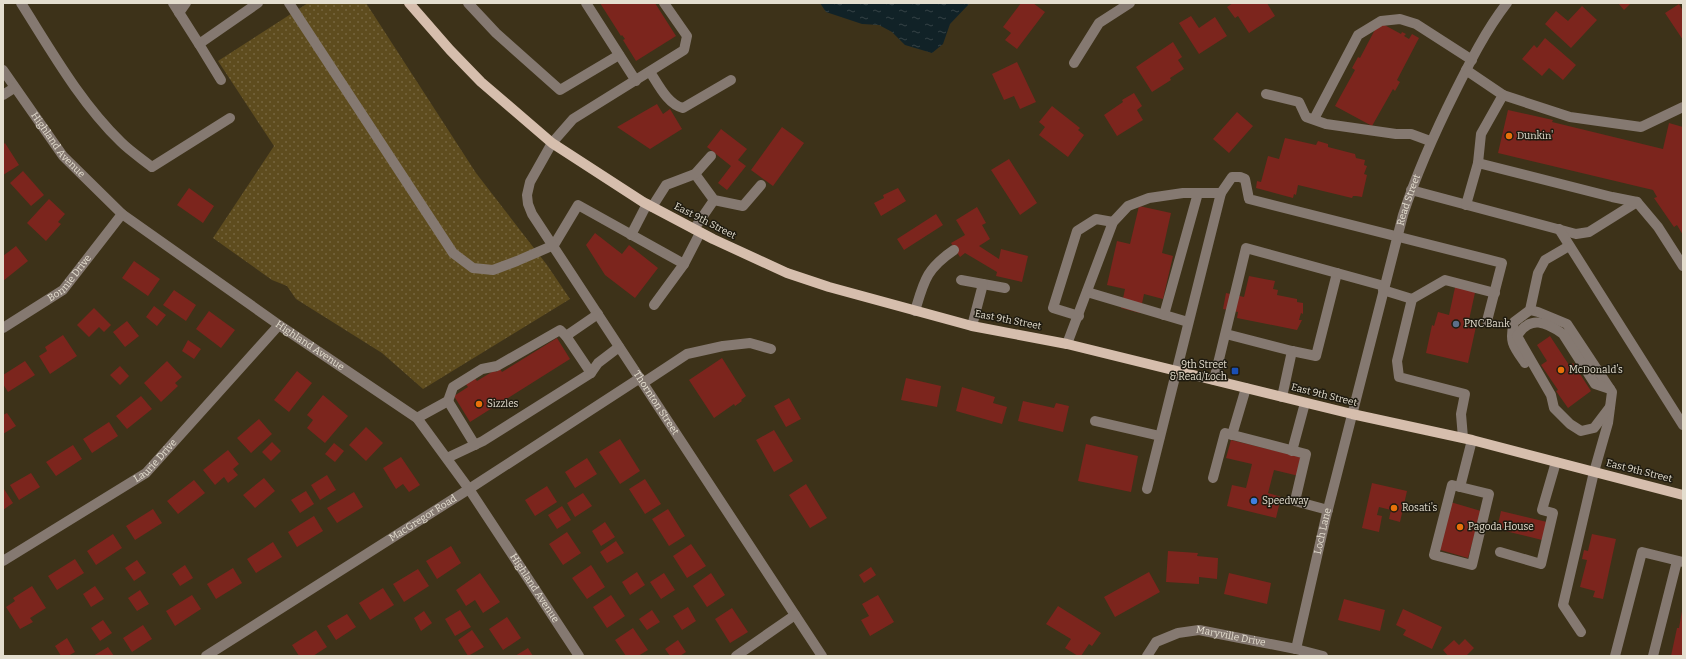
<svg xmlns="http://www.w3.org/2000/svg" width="1686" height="659" font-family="Bitter,serif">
<defs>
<pattern id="grass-dots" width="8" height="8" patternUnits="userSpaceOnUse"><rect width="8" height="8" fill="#5e4c1e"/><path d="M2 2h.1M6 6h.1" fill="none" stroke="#75653e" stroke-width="1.8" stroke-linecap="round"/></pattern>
<pattern id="water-ripples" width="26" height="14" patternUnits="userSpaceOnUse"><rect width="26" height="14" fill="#112227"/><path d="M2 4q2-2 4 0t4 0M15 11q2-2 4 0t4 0" fill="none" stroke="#344245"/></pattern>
</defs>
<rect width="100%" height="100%" fill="#3d3219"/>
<path fill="url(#grass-dots)" d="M308 3H366L476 173 547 265 570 299 423 389 382 353 296 299 287 286 272 280 213 238 274 146 218 61Z"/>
<path fill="url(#water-ripples)" d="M820 3H970L950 24 943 44 932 53 905 45 892 32 879 25 862 24 826 12Z"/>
<path fill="#7c251d" d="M600 3H655L676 36 636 61 623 40 625 39 622 35 621 36Z
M1021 3H1033L1045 12 1017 49 1005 40 1011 33 1003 27Z
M1233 3H1267L1275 16 1249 33 1238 16 1235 18 1227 7Z
M1618 3H1631L1624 10Z
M1679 4 1683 11V40L1665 13Z
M1582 6 1597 20 1571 48 1545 24 1556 11 1568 21Z
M1191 16 1199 28 1215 17 1227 36 1199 54 1179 23Z
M1379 22 1401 34 1402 32 1406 34 1404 36 1409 39 1412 34 1419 38 1397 80 1400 82 1395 91 1393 89 1372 126 1335 106 1355 70 1352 68 1358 57 1360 58Z
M1545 38 1576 65 1563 80 1549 68 1542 76 1522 59 1534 45 1537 48Z
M1173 42 1182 57 1178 60 1184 69 1170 78 1171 80 1152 92 1136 67Z
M1017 62 1036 102 1020 109 1014 96 1004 100 992 74Z
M1134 93 1142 106 1137 110 1143 120 1117 136 1104 115 1123 102 1122 100Z
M657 104 663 114 670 109 682 129 650 149 617 127Z
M1052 106 1080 128 1078 130 1084 135 1068 157 1039 135 1045 127 1039 122Z
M1508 110 1553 120 1552 122 1663 149 1669 123 1683 127V235L1677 225 1674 227 1654 198 1657 197 1653 190 1498 153Z
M1237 112 1253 126 1229 153 1213 139Z
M782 127 804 143 773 186 751 170Z
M721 129 747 149 738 160 746 166 727 190 718 183 731 166 707 147Z
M1285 138 1316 145 1318 141 1328 144V147L1355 154 1356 158 1365 160 1364 165 1367 166 1364 174 1367 175 1362 197 1356 196H1353L1352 198 1298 185 1296 195 1294 194 1293 198 1256 188 1257 181 1261 182 1268 156 1279 159Z
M5 143 19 165 3 175V145Z
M1009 159 1037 203 1020 215 991 170Z
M23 171 44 195 31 206 10 183Z
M189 188 214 206 203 223 177 205Z
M898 188 906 201 881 216 874 203 884 198 883 195Z
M49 199 65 214 58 222 61 224 46 241 27 223Z
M1139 206 1171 213 1162 253 1173 256 1163 299 1144 294 1140 313 1121 308 1125 289 1107 285 1117 241 1130 244Z
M977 207 986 223 982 225 990 239 979 246 999 259 1001 249 1028 256 1022 282 996 276 997 272 965 253 960 257 951 243 965 235 956 220Z
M936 214 943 225 904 250 897 239Z
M595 233 622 254 629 245 658 268 635 298 605 275 586 245Z
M16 246 28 261 3 281V256Z
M134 261 160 279 148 296 122 278Z
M1249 276 1275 281 1273 289 1278 290 1277 295 1297 299V302L1303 303V314L1301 313 1299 320H1302L1297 330 1237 318 1238 312 1223 309 1226 293 1244 297Z
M1456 283 1476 288 1469 320 1477 322 1468 363 1426 353 1432 325 1434 326 1438 312 1449 315Z
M174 290 196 305 186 321 163 305Z
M154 306 166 315 157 326 146 317Z
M94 308 111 325 104 332 99 327 89 337 77 325Z
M209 311 235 330 221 348 196 329Z
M127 321 139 336 125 347 113 332Z
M63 335 77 356 50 374 39 356 47 351 45 347Z
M1550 336 1569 365 1573 363 1591 391 1568 408 1556 391 1558 390 1541 365 1547 361 1537 345Z
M557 338 570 359 470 422 454 396 468 387 465 383 474 377 477 381 495 370 496 372 500 369 502 372Z
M188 340 201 349 194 359 182 351Z
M722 358 746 396 741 400 742 401 735 406 734 404 714 418 689 380Z
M25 361 35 375 8 392 3 384V375Z
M167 361 182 377 175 383 178 386 161 402 144 383Z
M120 366 129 376 120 385 110 375Z
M297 371 312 383 289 412 274 400Z
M906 378 941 386 937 407 901 400Z
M962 387 995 397 993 403 1007 407 1002 424 956 411Z
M323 395 348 416 325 443 307 428 313 420 307 415Z
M141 396 152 409 127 429 116 416Z
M789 398 801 419 786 427 774 406Z
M1023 401 1054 408 1056 403 1069 406 1063 432 1018 421Z
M7 413 16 426 3 434V415Z
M259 419 272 434 251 453 237 438Z
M109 422 118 436 92 453 83 439Z
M366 427 383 443 366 461 349 445Z
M774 430 793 461 774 472 756 440Z
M620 439 640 471 620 484 599 452Z
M1231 440 1304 458 1299 476 1274 470 1268 493 1281 497 1276 518 1227 506 1232 485 1246 488 1252 464 1226 458Z
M272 442 281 451 271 461 262 452Z
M334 443 344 451 335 462 325 454Z
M1086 444 1138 456 1131 492 1078 481Z
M73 445 82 459 56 476 46 462Z
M228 450 239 464 233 469 238 475 228 483 224 477 215 485 203 470Z
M401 457 420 485 409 492 403 484 396 489 383 468Z
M587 458 597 474 575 488 565 472Z
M31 473 40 487 19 500 10 485Z
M327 475 336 490 320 500 311 485Z
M264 478 275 491 255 508 243 495Z
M645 479 661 504 645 514 629 489Z
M194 480 205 493 178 514 167 501Z
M1372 483 1407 491 1400 522 1389 519 1391 510 1379 507 1377 515 1382 516 1379 532 1362 528Z
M806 484 827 518 810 528 789 495Z
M547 486 557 502 535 516 525 500Z
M4 489 13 503 3 510V490Z
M306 491 314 504 300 513 291 500Z
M354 492 363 507 337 523 327 508Z
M583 493 592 506 575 517 567 503Z
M1447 501 1481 511 1468 558 1437 549Z
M562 506 571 520 557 529 548 515Z
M153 509 162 523 135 540 126 526Z
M668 509 685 536 669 546 652 519Z
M1501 511 1547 522 1542 540 1497 529Z
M314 516 323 531 297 547 288 532Z
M605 522 615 537 601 546 592 531Z
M567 532 581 553 563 565 549 544Z
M113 534 122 548 96 565 87 551Z
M1592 534 1616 539 1603 599 1593 597 1595 591 1580 587 1587 560 1582 559 1584 550 1588 551Z
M616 541 624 553 607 563 600 552Z
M273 542 282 557 256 573 247 559Z
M691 544 706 566 687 578 673 556Z
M451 546 461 563 437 579 426 561Z
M1168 551 1198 553 1197 556 1218 558 1217 579 1199 577V584L1166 582Z
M75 559 84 573 57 590 48 576Z
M137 560 146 573 134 581 125 568Z
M185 565 193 578 180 586 172 574Z
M591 565 605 587 587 599 572 578Z
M871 567 876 575 864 583 859 575Z
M233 568 242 583 216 599 207 584Z
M418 569 429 586 404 602 393 584Z
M637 572 645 585 630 595 622 582Z
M1149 572 1160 592 1115 617 1104 597Z
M480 573 500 602 483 613 475 600 466 606 456 590Z
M664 573 675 590 661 599 650 582Z
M711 573 725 595 707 607 693 586Z
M1229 573 1271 583 1267 604 1224 594Z
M32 586 46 608 30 618 33 622 20 629 6 607 15 601 13 598Z
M95 586 104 599 91 607 83 594Z
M383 588 394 605 370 620 359 603Z
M140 590 149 604 137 611 128 598Z
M192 595 201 609 175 626 166 611Z
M611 595 625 616 607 628 593 607Z
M878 595 894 622 870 636 861 620 869 616 862 604Z
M1344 599 1385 610 1380 631 1338 620Z
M1058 606 1101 633 1092 646 1089 644 1081 656H1078L1065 648 1071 639 1046 624Z
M688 607 696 621 682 630 673 616Z
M732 608 748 632 730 643 715 619Z
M1403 609 1442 627 1432 649 1403 635 1406 630 1396 625Z
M460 610 471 627 455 636 445 619Z
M652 610 660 622 647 630 639 619Z
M424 611 432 623 421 631 414 618Z
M1682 611 1683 656H1671L1677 628H1679Z
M347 614 356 627 336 640 327 626Z
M507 617 521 638 503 650 489 629Z
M103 620 112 633 100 641 91 628Z
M143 625 152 639 132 652 123 638Z
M633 628 648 650 638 656H626L615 640Z
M316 630 327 647 313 656H299L292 645Z
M472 630 484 647 468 656 458 640Z
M67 638 75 652 68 656H61L55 646Z
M1465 639 1474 648 1467 655 1468 656H1448L1443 650 1454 640 1459 645Z
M678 640 686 652 680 656H670L665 649Z
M108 647 114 656H93Z
M528 648 533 656H515Z"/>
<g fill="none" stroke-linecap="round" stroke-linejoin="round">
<g stroke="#857971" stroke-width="10">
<path d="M21 3C52 52 80 102 121 142 130 151 142 159 152 167L230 118"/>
<path d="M173 3 199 44 258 3"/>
<path d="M289 3 453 253 473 268 493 270 517 261 554 245 578 205 684 264"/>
<path d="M468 3 496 33 560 90 619 55"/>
<path d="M586 3 636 81"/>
<path id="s1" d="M664 3 687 36 684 50 573 119 552 143 530 182 527 195 528 204 532 214 822 656"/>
<path d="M179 13 186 3"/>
<path d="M199 44 221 80"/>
<path d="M1074 63 1099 23 1130 3"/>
<path id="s2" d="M3 70 63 156 122 214 279 325 417 418 469 489 579 656"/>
<path d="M1466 70 1503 95 1481 134 1478 163"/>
<path d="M650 72C658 84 668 105 683 108L731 80"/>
<path d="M1266 94 1299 102 1306 117 1326 124 1396 134H1411L1430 141"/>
<path d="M3 95 14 88"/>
<path d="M1503 95 1570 117 1641 127 1683 107"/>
<path d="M1314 119 1358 35 1381 21 1400 19 1416 24 1472 60"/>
<path d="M695 174 714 200 743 206 761 185"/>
<path d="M1411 190 1576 234 1589 232 1637 202 1658 227 1683 266"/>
<path d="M1221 193 1232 177H1240L1245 179 1249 199 1502 263 1487 321"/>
<path d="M1466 205 1478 163 1612 197 1637 202"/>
<path d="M652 207 666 185 695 174 711 156"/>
<path d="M694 229 714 200"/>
<path d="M1559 229 1683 425"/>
<path d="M631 235 647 204"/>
<path d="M961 280 1005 288"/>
<path d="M1383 290 1412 299 1397 361 1399 377 1465 394 1461 414 1463 438"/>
<path d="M1087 292 1188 322"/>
<path d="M1412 299 1445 280 1495 293"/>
<path d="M654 305 684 264 700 233"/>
<path d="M1530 310 1538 312 1567 324 1612 392 1608 423 1594 472 1563 605 1581 632"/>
<path d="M915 311C924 281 926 269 954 250"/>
<path d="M1164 315 1198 193"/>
<path d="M1079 316 1053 308 1077 231 1096 219 1113 222"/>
<path d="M972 326 983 284"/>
<path id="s3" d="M3 328 63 290 122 214"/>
<path d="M1226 334 1292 351 1316 356 1337 273"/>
<path d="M1067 344 1113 222 1128 206 1149 198 1183 193H1221L1147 489"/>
<path d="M1525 363C1513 346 1509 342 1514 322L1530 310 1538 273 1545 260 1569 246"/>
<path d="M591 373 566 336 598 314"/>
<path d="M1214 380 1246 248 1384 286"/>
<path d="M643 383 687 354 723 346 750 343 771 349"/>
<path d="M1610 389 1595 384 1563 334C1546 322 1530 315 1517 336L1551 395 1554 408 1570 424 1581 431 1594 428 1610 407"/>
<path d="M1282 397 1292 351"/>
<path d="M448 401 453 387 482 369 497 366 560 330 566 336"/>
<path d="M417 418 448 401 475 445"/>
<path d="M1095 421 1160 436"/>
<path d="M1232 435 1246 388"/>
<path d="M1292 451 1305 403"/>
<path d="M447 458 483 441 591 373 598 363 619 347"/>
<path d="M1213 478 1225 433 1306 454 1295 501 1328 510"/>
<path d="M1452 485 1489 494 1472 565 1434 555Z"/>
<path d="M1460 487 1472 440"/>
<path d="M1500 552 1541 564 1553 513 1542 510 1556 462"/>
<path id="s4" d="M3 561 146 473 279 325"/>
<path id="s5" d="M1296 649 1326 517 1403 215C1417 172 1435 132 1455 92 1470 62 1486 30 1507 3"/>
<path id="s6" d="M206 656 469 489 640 378"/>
<path d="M736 656 795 615"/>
<path id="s7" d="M1147 656 1156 642 1178 633 1199 630 1296 649 1323 656"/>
<path d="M1615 656 1642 552 1683 562"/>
<path d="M1653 656 1677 561"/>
</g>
<path stroke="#d6bead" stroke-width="10" d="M409 3 450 50 481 82 552 143 643 202 713 239 787 273 829 287 972 326 1067 344 1352 414 1472 440 1683 495"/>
</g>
<g fill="#e8710a" stroke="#1f1b10" stroke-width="1.5">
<circle cx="1509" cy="136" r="4"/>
<circle cx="1561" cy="370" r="4"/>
<circle cx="479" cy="404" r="4"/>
<circle cx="1394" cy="508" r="4"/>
<circle cx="1460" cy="527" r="4"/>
</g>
<circle fill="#5c6f8a" stroke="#1f1b10" stroke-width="1.5" cx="1456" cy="324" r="4"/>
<rect fill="#1a4fb4" stroke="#1f1b10" stroke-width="1.5" x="1231" y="367" width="8" height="8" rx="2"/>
<circle fill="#3f7fe0" stroke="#1f1b10" stroke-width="1.5" cx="1254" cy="501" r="4"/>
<g text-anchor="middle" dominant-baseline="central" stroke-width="3" stroke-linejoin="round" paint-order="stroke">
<g font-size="10" fill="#e4decf" stroke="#1f1b10" text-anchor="start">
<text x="1517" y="136">Dunkin'</text>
<text x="1464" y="324">PNC Bank</text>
<text x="1227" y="365" text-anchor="end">9th Street<tspan x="1227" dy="12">&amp; Read/Loch</tspan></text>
<text x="1569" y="370">McDonald's</text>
<text x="487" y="404">Sizzles</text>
<text x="1262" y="501">Speedway</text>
<text x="1402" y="508">Rosati's</text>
<text x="1468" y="527">Pagoda House</text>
</g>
<g font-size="10" fill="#e4decf" stroke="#1f1b10">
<text stroke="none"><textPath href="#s2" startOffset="93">Highland Avenue</textPath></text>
<text stroke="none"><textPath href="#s5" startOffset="463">Read Street</textPath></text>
<text transform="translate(705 221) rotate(27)">East 9th Street</text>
<text stroke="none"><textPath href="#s3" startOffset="84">Bonnie Drive</textPath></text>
<text transform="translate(1008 320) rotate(11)">East 9th Street</text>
<text stroke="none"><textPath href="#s2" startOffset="417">Highland Avenue</textPath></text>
<text transform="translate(1324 395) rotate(14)">East 9th Street</text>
<text stroke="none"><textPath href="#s1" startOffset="521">Thornton Street</textPath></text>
<text stroke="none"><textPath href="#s4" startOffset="183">Laurie Drive</textPath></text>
<text transform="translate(1639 471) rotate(14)">East 9th Street</text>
<text stroke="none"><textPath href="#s6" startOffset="257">MacGregor Road</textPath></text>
<text stroke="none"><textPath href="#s5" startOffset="121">Loch Lane</textPath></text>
<text stroke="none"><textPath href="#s2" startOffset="753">Highland Avenue</textPath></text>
<text stroke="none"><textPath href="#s7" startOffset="94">Maryville Drive</textPath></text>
</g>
</g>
<rect width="1686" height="659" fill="none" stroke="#e4decf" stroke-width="8"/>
</svg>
